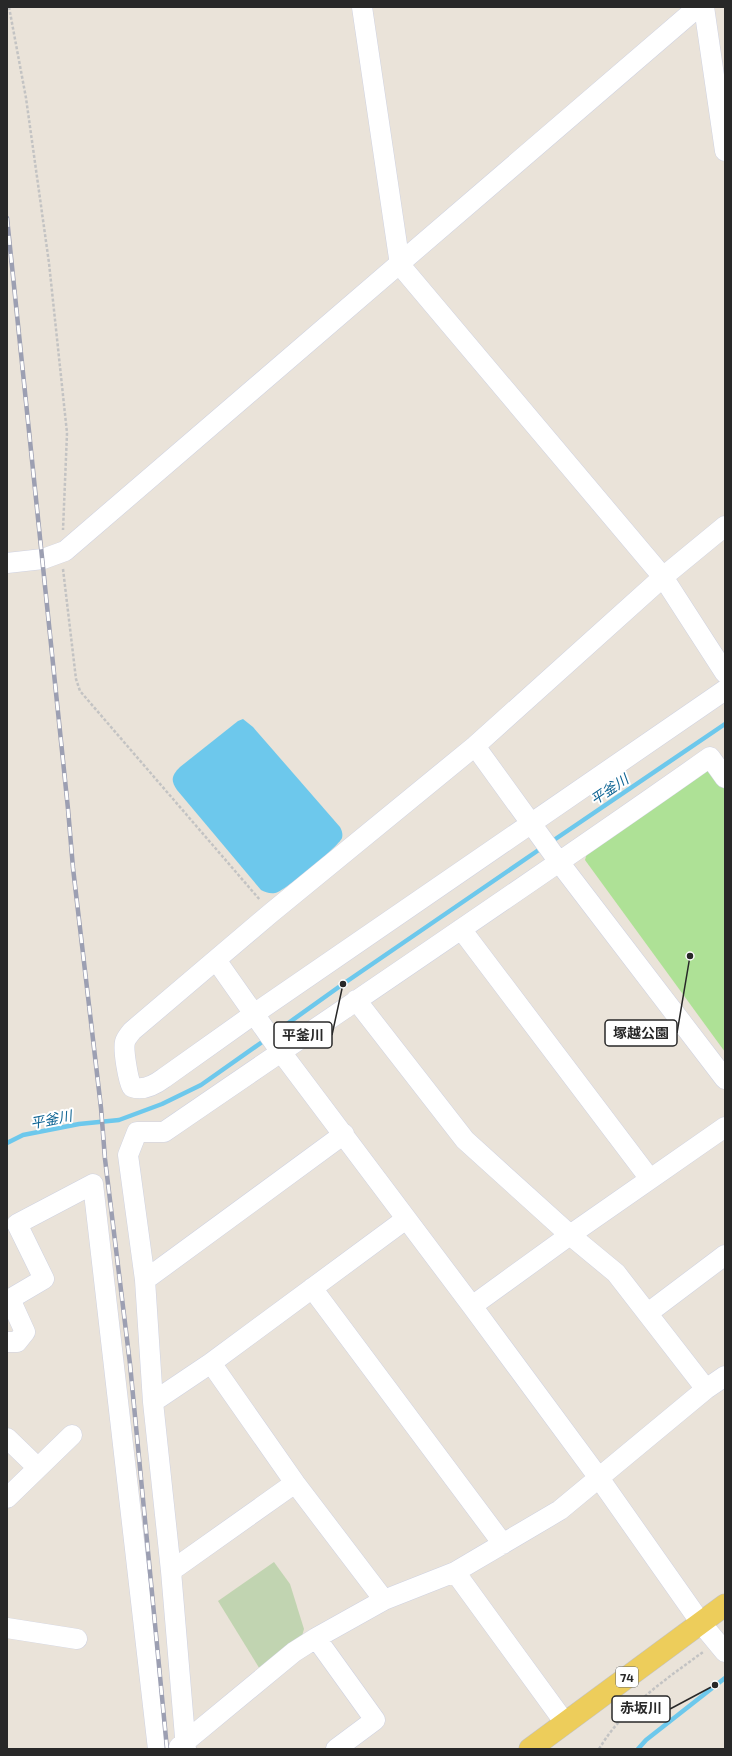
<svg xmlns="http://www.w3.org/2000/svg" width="732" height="1756" font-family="'Exo 2','Noto Sans JP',sans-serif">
<rect width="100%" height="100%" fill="#eae3d9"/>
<path fill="#aee196" d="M711 770 725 789V1052L585 860 587 853 705 771Z"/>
<path fill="#c1d4b1" d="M274 1562 290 1584 304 1629 302 1636 261 1671 218 1601Z"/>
<path fill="#6dc8ec" d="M243 719 253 727 340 827C342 831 343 834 342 838 338 847 285 891 275 893 270 894 265 892 261 890L177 790C170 780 172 775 180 767L238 721Z"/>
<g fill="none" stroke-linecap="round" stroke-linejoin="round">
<path stroke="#6dc8ec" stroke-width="4.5" d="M551 842 725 724
M273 1034 343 984 543 847
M7 1143 23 1135 79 1124 119 1120 162 1104 201 1085 265 1040
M638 1749 646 1740 725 1678"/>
<defs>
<path id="minor" d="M362 7 400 265 663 577 725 673
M704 7 725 151
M725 526 663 577 475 746 271 913 132 1031C129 1035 126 1038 125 1042 123 1050 128 1080 132 1087 143 1091 156 1084 164 1078L254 1014 725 690
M7 563 43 559 65 551 698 7
M475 746 559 862 725 1079
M461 929 650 1179
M216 960 278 1048 472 1306 599 1478 701 1623 725 1652
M356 1000 465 1140 570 1235 616 1273 706 1389
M145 1280 344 1134
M312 1288 503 1544
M472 1306 570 1235 725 1127
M648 1313 725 1255
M7 1342H17L25 1332 10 1299 44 1279 17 1224 93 1184 158 1749
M211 1363 295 1483 384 1600
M153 1402 211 1363 406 1219
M7 1438 38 1468
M7 1498 72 1435
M171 1571 295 1483
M455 1572 565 1723
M7 1628 77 1639
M316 1638 375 1720 336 1749
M179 1747 294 1652 316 1638 384 1600 455 1572 560 1510 706 1389 725 1376
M186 1749 171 1571 153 1402 145 1280 128 1155 137 1132H164C346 1007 530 884 710 757L725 778"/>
<path id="major" d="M530 1749 725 1605"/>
</defs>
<use href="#minor" stroke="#cfd2e1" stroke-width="21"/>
<use href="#major" stroke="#c3c3c3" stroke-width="23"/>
<path stroke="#c3c3c3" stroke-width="2.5" stroke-dasharray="3 2" stroke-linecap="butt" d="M9 7 26 98 49 263 67 433 63 530
M63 569 76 679 80 691 260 900
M599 1749C624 1707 665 1680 703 1652"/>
<use href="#minor" stroke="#fff" stroke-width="20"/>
<use href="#major" stroke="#edcd5b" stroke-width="22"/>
<defs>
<path id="rail" d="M7 218 68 809 73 868 101 1108 105 1159 130 1364 167 1749"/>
</defs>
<use href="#rail" stroke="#9c9fb2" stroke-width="4.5"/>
<use href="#rail" stroke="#fff" stroke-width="3" stroke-dasharray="9" stroke-linecap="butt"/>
</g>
<g text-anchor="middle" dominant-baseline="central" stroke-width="4" stroke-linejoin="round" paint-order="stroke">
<rect fill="#fff" stroke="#686868" stroke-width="1" x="616" y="1667" width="22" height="20" rx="3"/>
<g font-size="12" font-weight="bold" fill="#282828">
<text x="627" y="1677">74</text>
</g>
<g font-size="14" font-style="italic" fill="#0f6594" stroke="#fff">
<text transform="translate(609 789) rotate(-34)">平釜川</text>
<text transform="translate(51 1119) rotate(-11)">平釜川</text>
</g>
</g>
<path fill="none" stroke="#282828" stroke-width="1.5" d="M690 956L677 1033M343 984L332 1035M715 1685L670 1709"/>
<g fill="#282828" stroke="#fff" stroke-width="1.5">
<circle cx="690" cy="956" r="4"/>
<circle cx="343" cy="984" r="4"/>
<circle cx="715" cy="1685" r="4"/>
</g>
<g fill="#fff" stroke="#282828" stroke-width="1.5">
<rect x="605" y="1020" width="72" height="26" rx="4"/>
<rect x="274" y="1022" width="58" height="26" rx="4"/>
<rect x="612" y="1696" width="58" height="26" rx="4"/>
</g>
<g font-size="14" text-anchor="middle" font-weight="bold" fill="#282828">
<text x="641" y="1038">塚越公園</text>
<text x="303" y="1040">平釜川</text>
<text x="641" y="1713">赤坂川</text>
</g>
<rect width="732" height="1756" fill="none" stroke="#282828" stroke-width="16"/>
</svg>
